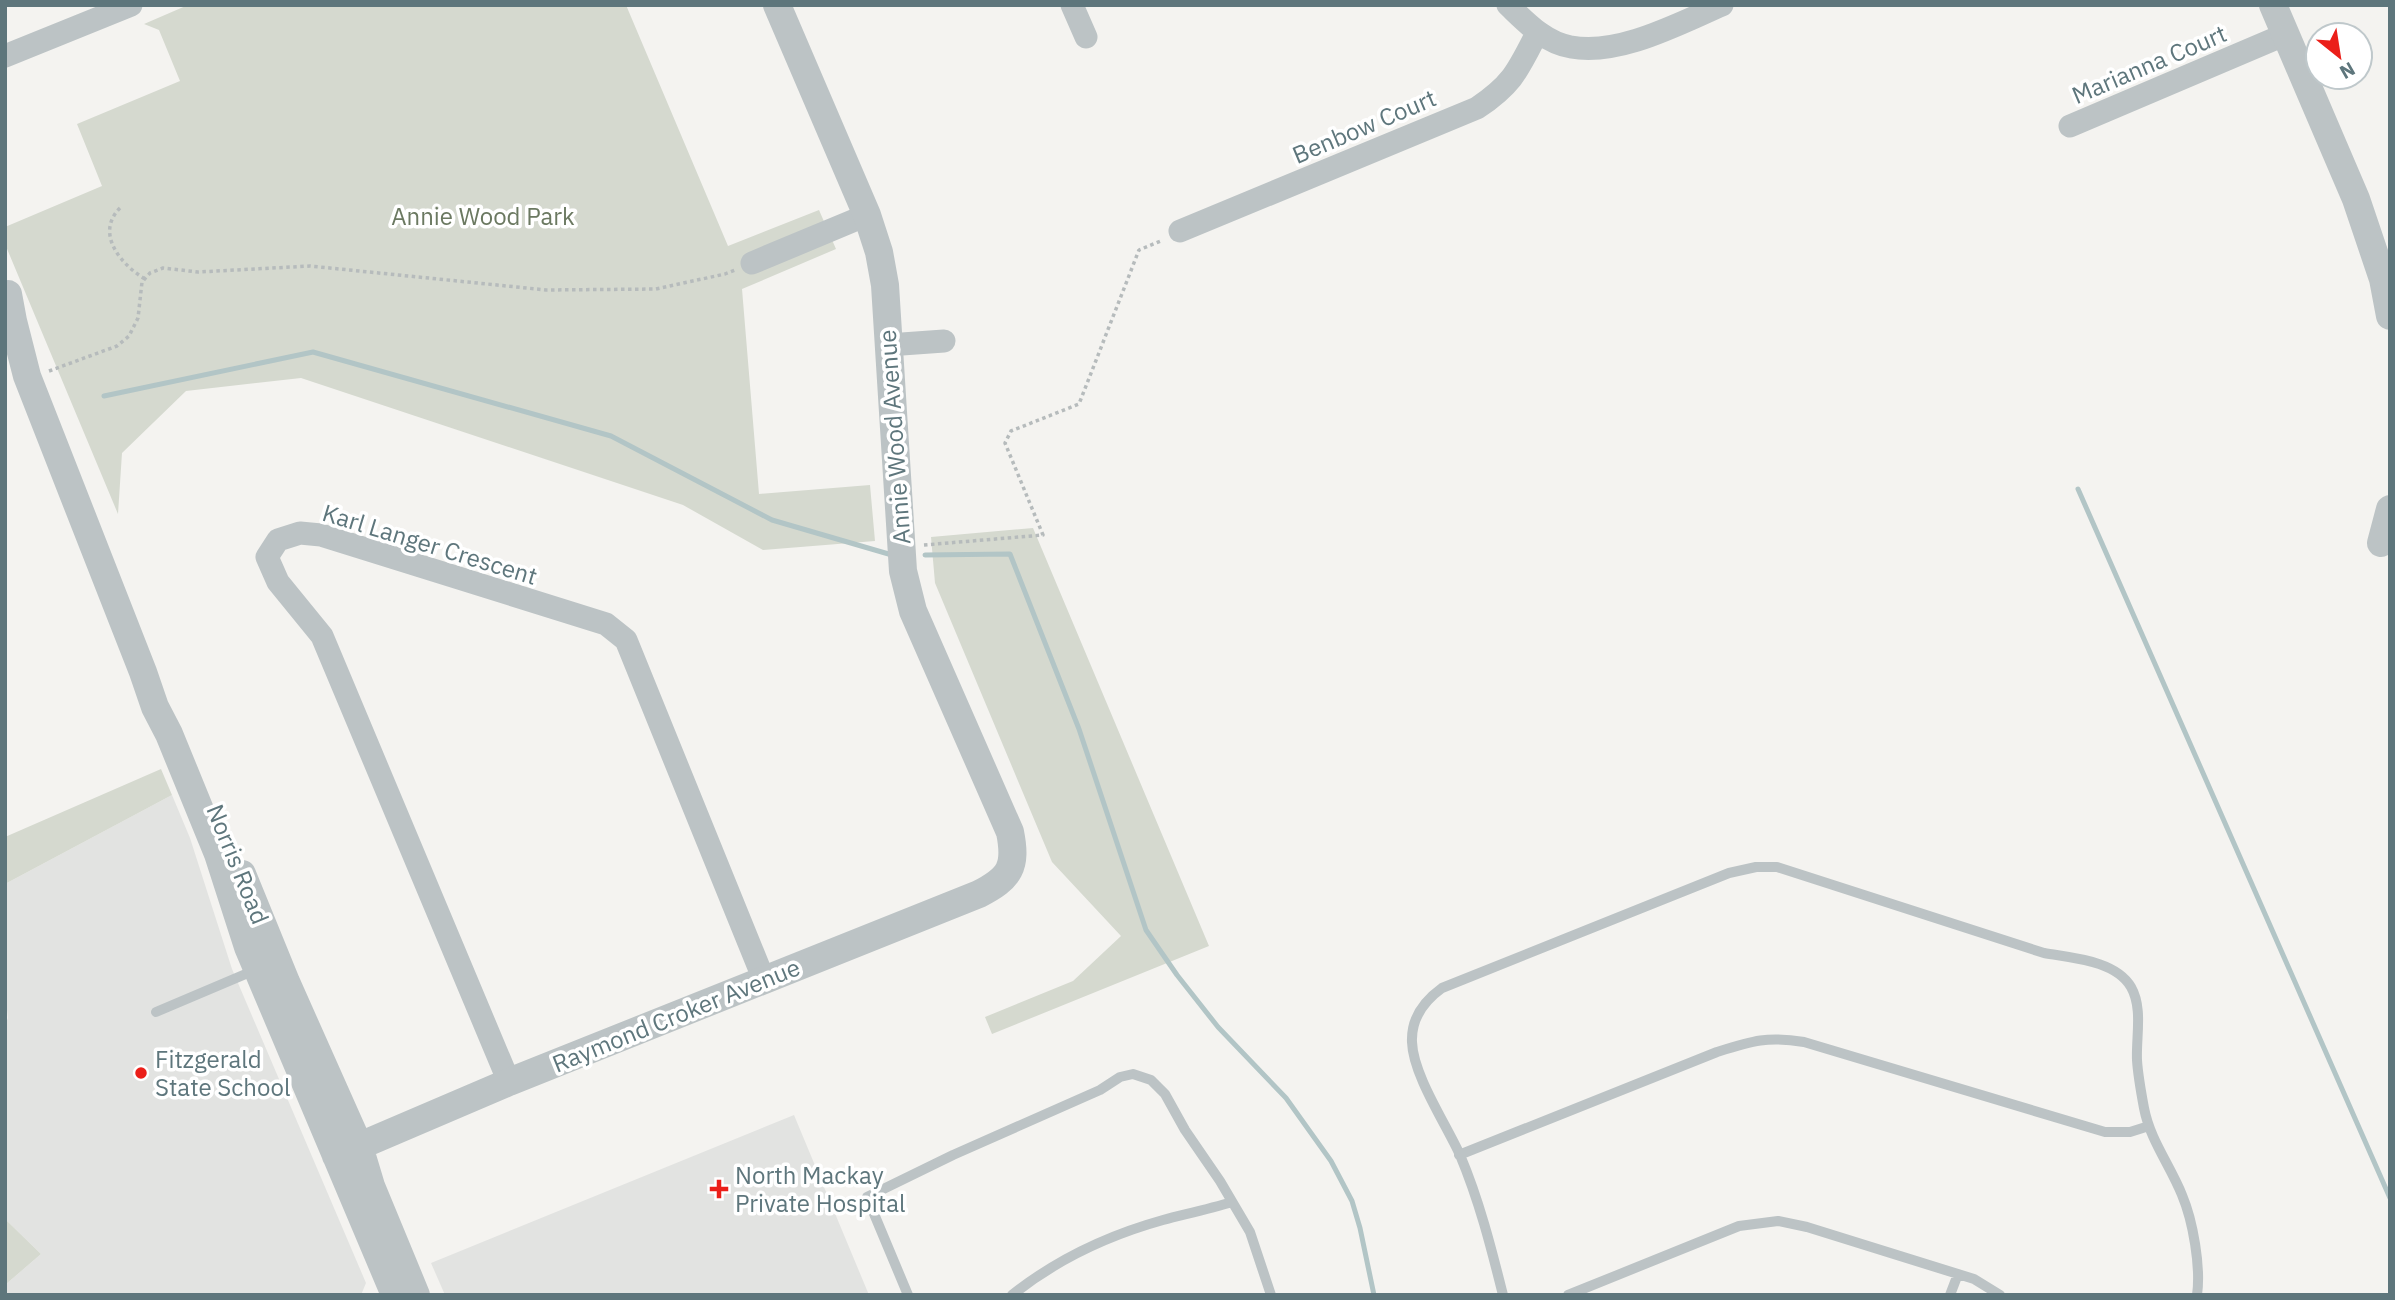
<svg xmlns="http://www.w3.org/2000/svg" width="2395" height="1300" font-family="'IBM Plex Sans',sans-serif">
<rect width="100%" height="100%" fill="#f4f3f0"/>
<path fill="#e2e3e1" d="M172 795 190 838 232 969 366 1283 361 1295H5V1285L41 1254 5 1219V1025L8 1018 5 993V884Z
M794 1115 869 1295H445L431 1263Z"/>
<path fill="#d5d9cf" d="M188 5H626L728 246 819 210 836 249 742 289 759 494 870 485 875 541 763 550 683 505 301 378 186 391 122 453 118 514 5 244V227L102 186 77 124 180 81 159 30 144 24Z
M1033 528 1209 946 992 1034 985 1017 1073 981 1121 936 1052 862 935 583 931 537Z
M161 769 172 795 5 884V837Z
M5 1219 41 1254 5 1285Z"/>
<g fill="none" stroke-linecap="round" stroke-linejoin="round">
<path stroke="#b2c5c6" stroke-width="5" d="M104 396 313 352 611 436 772 520 892 555
M2078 489 2390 1198
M925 555 1010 554 1079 729 1146 930 1177 975 1218 1027 1286 1098 1331 1161 1352 1201 1360 1228 1374 1295"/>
<path stroke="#b6bbbc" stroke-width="3.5" stroke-dasharray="3.5 3.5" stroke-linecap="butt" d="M120 208C95 233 120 264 145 279
M49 371 117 346 129 336 138 318 142 282 150 273 163 268 198 272 310 266 546 290 656 289 725 274 735 270
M924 545 1043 535 1005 443 1011 431 1079 404 1139 250 1163 240"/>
<path stroke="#bcc3c5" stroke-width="10" d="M156 1012 255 970
M1459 1155 1717 1052C1752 1041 1767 1036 1804 1042L2105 1132H2130L2149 1126
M908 1295 867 1197 953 1155 1100 1090 1120 1077 1133 1074 1151 1080 1165 1094 1185 1130 1220 1181 1250 1232 1271 1295
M1012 1295C1056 1260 1109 1235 1163 1220 1186 1214 1209 1209 1232 1202
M1503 1295C1491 1247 1479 1200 1460 1155 1446 1124 1413 1075 1412 1042 1411 1018 1424 1001 1442 988L1729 873 1756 867H1777L2044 953C2071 958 2115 960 2131 987 2143 1008 2136 1036 2137 1060 2138 1076 2141 1092 2144 1108 2150 1140 2170 1165 2182 1195 2193 1221 2201 1267 2197 1295
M1568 1295 1739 1226 1778 1221 1807 1227 1974 1279 2000 1295
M1950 1295 1958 1274"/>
<path stroke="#bcc3c5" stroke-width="23" d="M1072 5 1086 37
M1508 5C1526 22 1545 43 1571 47 1619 56 1678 24 1722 5
M5 56 131 5
M2070 126 2286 34
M1180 231 1477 108C1513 84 1518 70 1537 33
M752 263 867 215
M888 345 944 341
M509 1082 322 636 278 582 267 557 278 540 300 533 321 535 606 624 626 640 764 980"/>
<path stroke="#bcc3c5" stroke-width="28" d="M2273 5 2356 199 2383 279 2390 316
M8 294 13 321 27 376 143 672 155 707 169 734 218 854 248 947 395 1295
M2381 543 2390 509
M242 874 286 982 359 1146 371 1186 416 1295
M336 1156 509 1082 979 894C1010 878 1017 867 1010 832L913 611 903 571 885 285 879 252 867 215 777 5"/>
</g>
<g fill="#eb1f19" stroke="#fff" stroke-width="2.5">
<circle cx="141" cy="1073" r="7"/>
<path d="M715.5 1178.5h7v7h7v7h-7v7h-7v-7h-7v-7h7z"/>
</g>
<g text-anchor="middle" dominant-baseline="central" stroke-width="7" stroke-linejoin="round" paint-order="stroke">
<g font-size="24" fill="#5e767c" stroke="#fff">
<text transform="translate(2149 64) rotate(-23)">Marianna Court</text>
<text transform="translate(1364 126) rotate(-23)">Benbow Court</text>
<text transform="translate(894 437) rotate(-94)">Annie Wood Avenue</text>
<text transform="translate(430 544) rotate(17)">Karl Langer Crescent</text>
<text transform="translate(238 864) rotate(68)">Norris Road</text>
<text transform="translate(676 1015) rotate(-22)">Raymond Croker Avenue</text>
</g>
<g font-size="24" fill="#6b7961" stroke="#fff">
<text x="483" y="216">Annie Wood Park</text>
</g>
<g font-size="24" fill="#5e767c" stroke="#fff" text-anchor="start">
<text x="155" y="1059">Fitzgerald<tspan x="155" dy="28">State School</tspan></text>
<text x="735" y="1175">North Mackay<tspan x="735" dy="28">Private Hospital</tspan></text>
</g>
</g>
<rect width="2395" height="1300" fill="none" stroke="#5e767c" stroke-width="14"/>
<g transform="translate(2339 56) rotate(150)"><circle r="33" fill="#ffffff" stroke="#bfc8cb" stroke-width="2"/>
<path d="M0-5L12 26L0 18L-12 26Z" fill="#eb1f19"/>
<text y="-10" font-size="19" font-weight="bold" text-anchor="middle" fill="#5e767c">N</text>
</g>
</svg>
